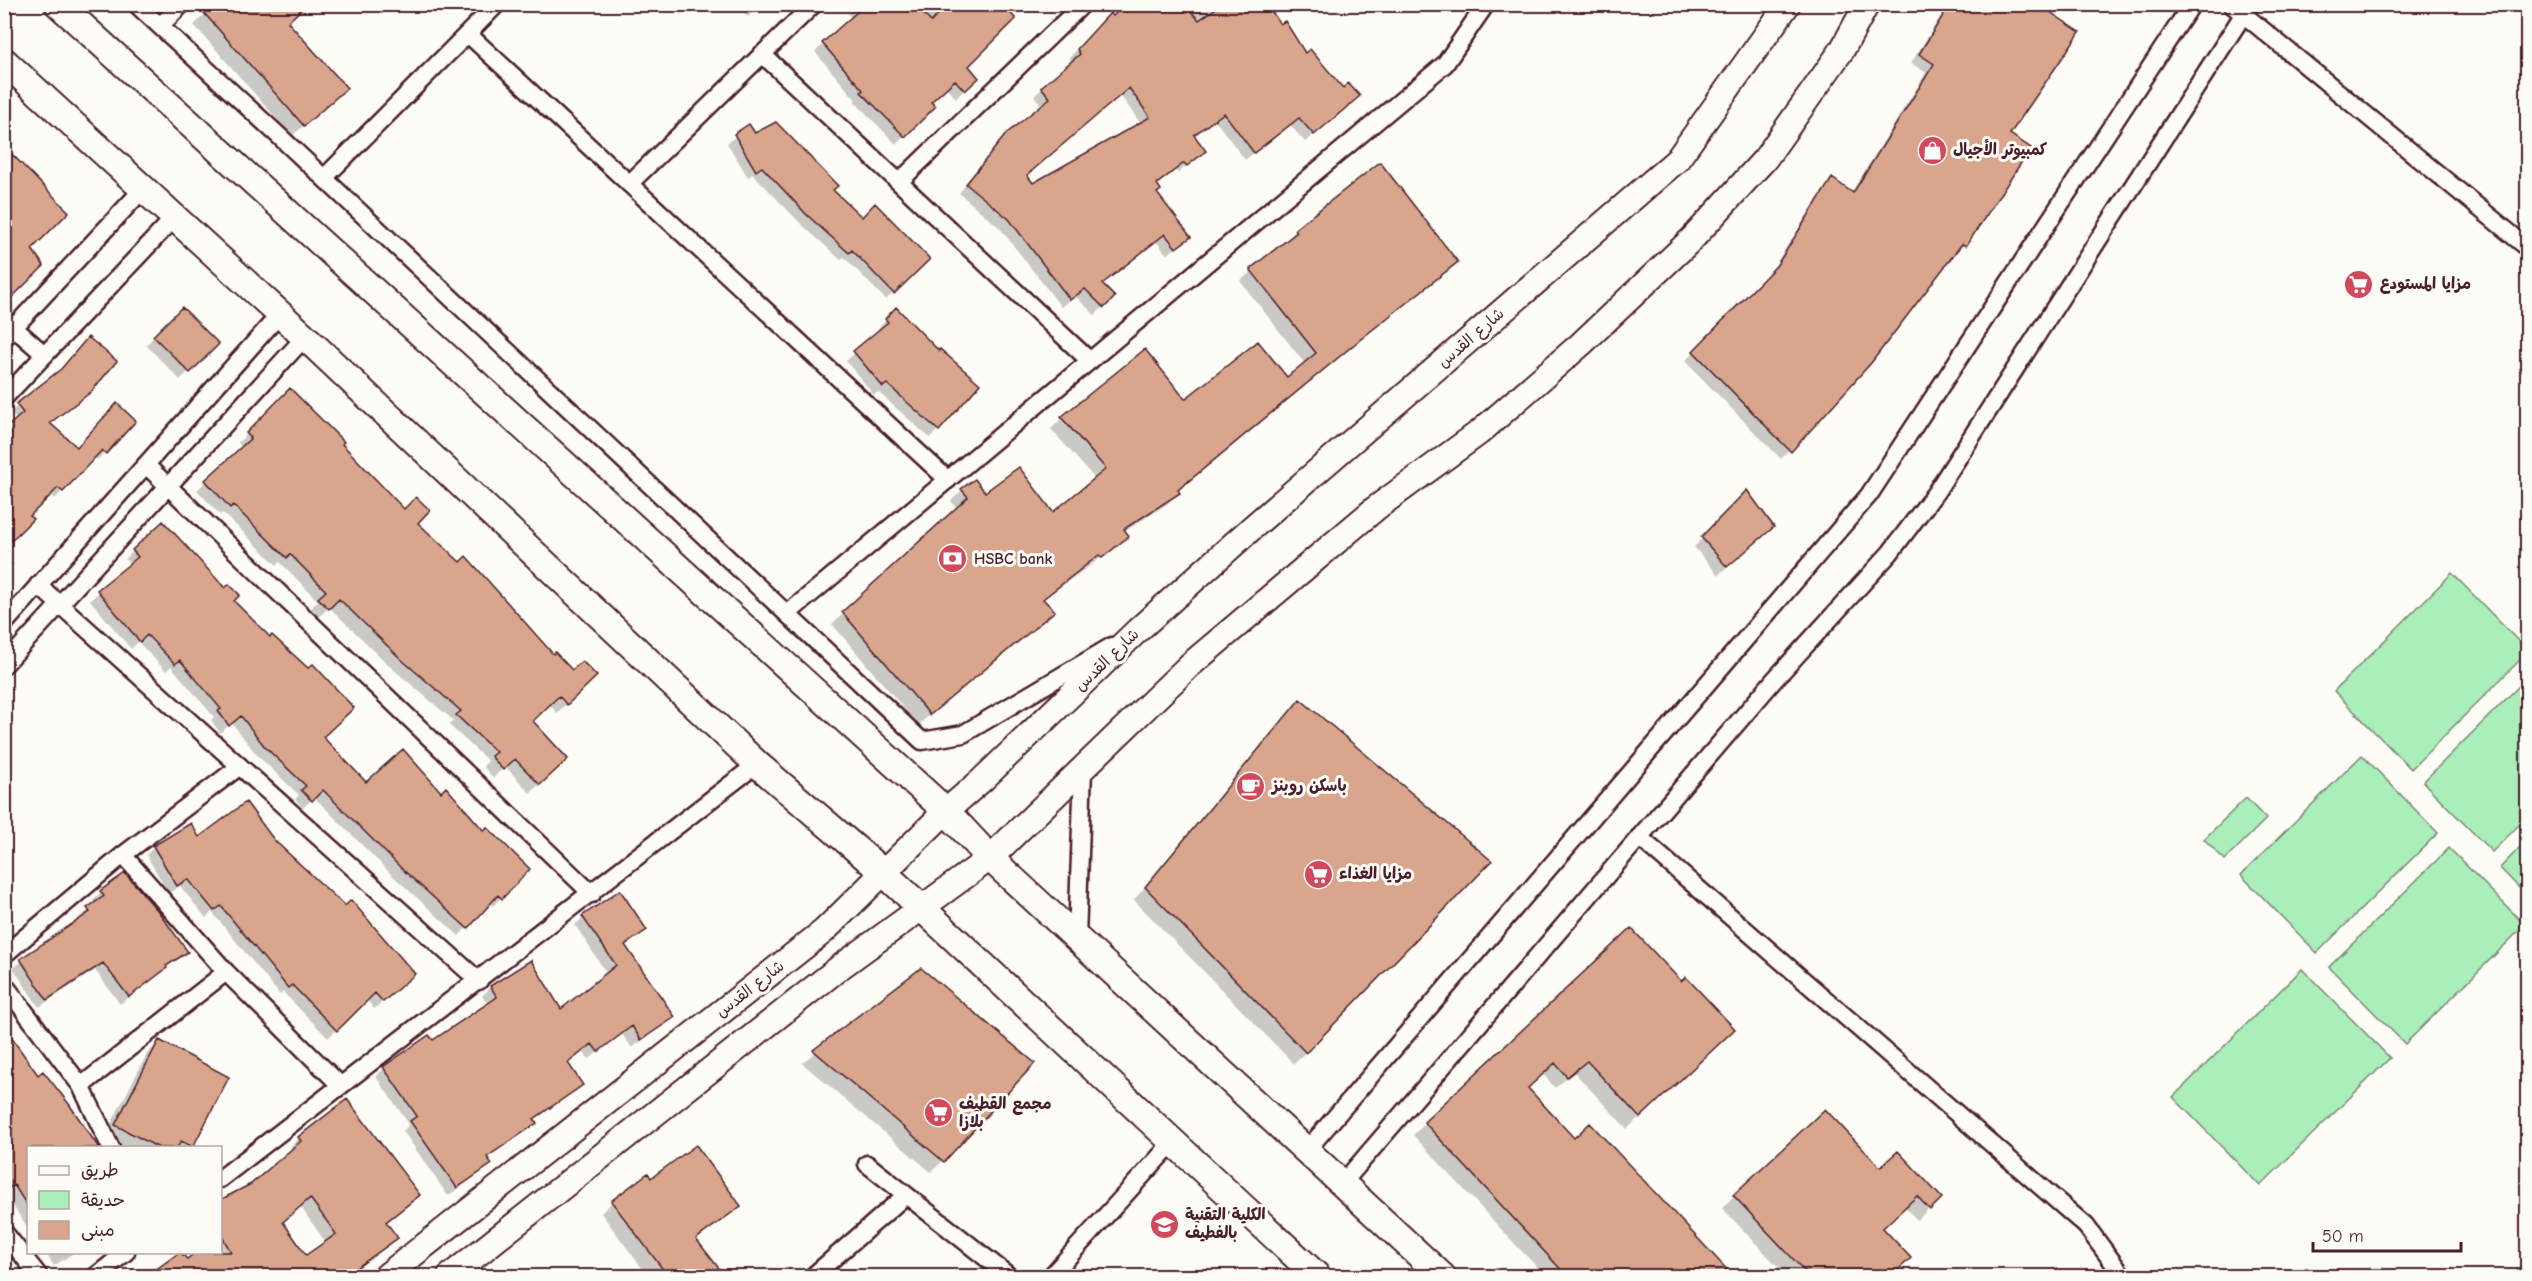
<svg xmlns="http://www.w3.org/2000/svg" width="2532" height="1281" font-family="'Comic Neue','Playpen Sans Arabic',sans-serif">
<rect width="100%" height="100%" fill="#fdfcf7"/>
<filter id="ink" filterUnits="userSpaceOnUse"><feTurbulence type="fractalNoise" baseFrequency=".0167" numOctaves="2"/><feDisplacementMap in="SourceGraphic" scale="12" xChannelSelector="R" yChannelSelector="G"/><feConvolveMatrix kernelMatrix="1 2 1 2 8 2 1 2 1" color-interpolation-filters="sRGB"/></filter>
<g filter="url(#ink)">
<path fill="#aaeeb9" stroke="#7a8672" stroke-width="1.5" d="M2452 573 2527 650V653L2411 769 2334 691Z
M2527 678V817L2492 852 2423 782Z
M2362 755 2438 833 2317 953 2241 875Z
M2246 798 2266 819 2225 860 2204 839Z
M2527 840V896L2500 868Z
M2449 848 2525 925 2405 1044 2329 967Z
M2302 969 2390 1058 2260 1186 2173 1097Z"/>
<path fill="#0003" fill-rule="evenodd" d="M736 4H761L748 17Z
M857 4H1014L1005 10 967 66 977 78 956 98 946 87 930 102 934 106 896 144 854 101 856 100 815 52 852 18 848 14Z
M1127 4H1265L1279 27 1349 104 1305 142 1290 125 1245 160 1215 120 1193 136 1204 151 1178 173 1175 170 1156 185V194L1189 237 1167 255 1156 241 1101 285 1113 297 1095 315 1075 296 1061 307 1000 228 959 193 999 144 1042 106 1034 96 1072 62 1069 58 1101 23 1113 18ZM1120 95 1141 124 1032 185 1026 176Z
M1949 4H2036L2008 134 1964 245 1954 252 1781 459 1685 361 1768 276 1824 189 1832 180 1851 193 1926 73 1911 63Z
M205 14 287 22 334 99 292 136 194 25Z
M749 126 754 135 831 190 862 219 928 259 886 300 844 257 841 260 800 223 753 174 748 177 727 143Z
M1296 230 1456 262 1177 491 1178 493 1167 504 1124 532 1127 536 1116 547 1042 600 1053 611 918 725 832 624 957 509 951 501 962 490 1052 514 1095 479 1051 429 1062 418 1185 401 1287 379 1305 364 1240 281 1286 242Z
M182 309 217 344 180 380 146 345Z
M896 310 938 430 930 438 878 392 874 395 846 361 880 331 878 328Z
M80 346 90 391 49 424 76 449 134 421 97 460 94 457 55 499 49 494 28 516 31 519 4 548V431L17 420 10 412 58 373Z
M290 390 416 523 553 656 572 672 595 676 557 713 549 704 531 721 557 768 530 793 505 766 493 778 483 766 488 761 449 725 453 720 393 669 329 607 319 617 311 608 318 601 280 562 277 565 223 513 220 515 197 490 242 447 238 443Z
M1747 492 1764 536 1718 575 1694 547Z
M163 523 232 601 321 737 366 784 441 794 528 869 493 906 489 902 459 936 392 875 314 797 303 808 295 799 299 795 257 755 232 723 220 733 211 720 214 717 171 666 166 671 138 642 131 649 90 600 131 565 125 559Z
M4 554 14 564 4 574Z
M1300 701 1490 861 1294 1064 1134 900Z
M199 840 273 841 406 982 374 1009 367 1000 328 1038 283 992 280 995 212 912 206 918 180 886 169 893 146 855 154 847Z
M101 892 186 952 120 1004 95 970 39 1007 13 968 82 920 80 917 96 904 93 900Z
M583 917 645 930 624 947 673 1017 632 1048 622 1034 589 1059 583 1052 567 1064 581 1085 533 1120 535 1123 526 1131 486 1158 490 1164 482 1172 448 1196 403 1131 409 1124 376 1077 384 1068 433 1042 488 1005 482 996 491 987 561 1011 607 974 575 925Z
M1631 930 1721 1041 1627 1129 1574 1072 1555 1088 1542 1073 1526 1089 1574 1140 1590 1125 1731 1276H1545L1413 1135Z
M921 969 943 1161 931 1172 802 1063Z
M4 1040 68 1105 97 1148H28V1228L4 1193Z
M159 1042 227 1077 190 1148H125L104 1137 147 1054Z
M299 1138 418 1195 385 1223 396 1238 387 1247 347 1276H141L154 1267 157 1271 220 1252V1202L252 1185 292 1150 290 1147ZM300 1206 326 1243 305 1257 282 1222Z
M1880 1170 1940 1198 1917 1220 1904 1206 1881 1228 1909 1258 1891 1276H1787L1722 1208 1734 1196Z
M651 1180 739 1206 696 1240 723 1276H648L601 1213 612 1202Z
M45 1252H75L54 1266Z"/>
<path fill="#d9a68d" stroke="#4a1f2b" stroke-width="1.5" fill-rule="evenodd" d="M213 4H307L288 22 347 88 304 126 204 13Z
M866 4H914L931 22 948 4H1002L1016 19 969 66 979 78 965 91 955 80 931 102 936 106 905 137 861 92 863 90 822 43Z
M1126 4H1184L1199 20 1222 4H1267L1280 24 1285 21 1305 53 1310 49 1343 88 1348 83 1360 96 1314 135 1299 118 1254 153 1224 113 1194 135 1206 151 1187 166 1184 163 1157 184 1161 190 1157 193 1191 237 1176 248 1165 234 1102 284 1115 297 1104 308 1085 289 1070 300 1009 219 966 184 1007 133 1050 98 1041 87 1080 54 1077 49 1110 13 1113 16ZM1129 88 1150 117 1033 183 1027 175Z
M1950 4H2038L2080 32 2010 134 2031 148 1966 246 1962 244 1871 363 1791 452 1693 351 1777 265 1832 178 1853 193 1934 64 1919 54Z
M776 122 838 186 833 190 862 217 875 203 930 259 894 294 852 250 849 253 807 215 762 167 756 171 734 134 749 124 755 133Z
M4 146 69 212 32 249 44 266 4 305Z
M1380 162 1458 262 1362 338 1178 490 1180 493 1124 529 1129 536 1102 558 1099 555 1043 599 1055 611 930 715 842 612 968 497 961 489 975 479 985 492 1019 467 1053 512 1106 469 1061 417 1145 349 1185 399 1258 341 1287 377 1316 353 1250 269 1297 232 1295 229Z
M182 307 219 344 190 373 153 336Z
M896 307 939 351 940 349 980 384 939 431 887 384 883 387 853 351 888 322 885 319Z
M88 337 117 361 91 392 50 423 77 447 117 403 136 421 106 454 102 450 63 492 58 488 30 516 33 519 4 548V494L12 487 4 479V439L11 433 6 428 23 413 16 404 61 369Z
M290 388 344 442 342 444 404 509 416 497 430 510 418 523 460 562 466 556 553 654 555 652 572 670 582 661 597 676 567 705 559 696 533 721 568 759 540 785 515 759 503 770 491 756 496 752 456 715 461 711 402 660 339 599 329 609 318 598 326 591 290 554 287 558 233 505 230 508 205 480 251 438 246 433Z
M1747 490 1774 527 1727 567 1701 537Z
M163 521 225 588 229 584 240 595 234 601 270 637 272 635 308 668 313 664 354 708 323 737 366 782 403 749 441 792 446 787 484 831 487 827 530 869 502 899 498 895 468 929 400 867 323 790 312 801 301 790 306 786 265 747 241 716 229 726 218 711 221 709 180 660 175 664 147 635 140 642 97 590 138 557 132 550Z
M1300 699 1492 861 1306 1053 1145 887Z
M246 802 274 840 345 906 351 900 415 974 383 1002 375 993 337 1031 292 985 288 988 221 906 214 911 188 879 177 886 153 846 191 823 199 837Z
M125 873 158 911 188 952 166 966 167 968 129 997 103 963 47 1000 20 959 90 912 87 908 104 896 100 891Z
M620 890 647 930 625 945 675 1017 641 1040 632 1026 598 1052 592 1044 568 1063 583 1085 534 1119 537 1123 487 1157 492 1164 457 1188 410 1121 417 1116 383 1067 429 1035 433 1040 497 997 490 986 531 960 561 1009 616 965 582 916Z
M1631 928 1681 981 1686 977 1735 1029 1640 1118 1587 1061 1567 1077 1555 1063 1528 1088 1574 1138 1590 1123 1733 1276H1567L1424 1122Z
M921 968 1035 1063 944 1162 813 1050Z
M4 1027 38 1075 43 1071 69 1104 99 1148H28V1207L14 1185 4 1191Z
M159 1040 229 1077 193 1147 181 1141 177 1148H159L115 1125Z
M347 1099 420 1195 386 1222 398 1238 345 1276H147L180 1252 187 1259 196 1252H231L220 1233V1200L251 1184 301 1141 298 1137ZM310 1198 336 1234 306 1255 283 1222Z
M1825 1109 1880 1167 1898 1151 1942 1198 1930 1210 1917 1196 1883 1228 1911 1258 1891 1276H1809L1733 1195Z
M696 1145 741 1206 696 1239 725 1276H668L611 1201 648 1173 651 1178Z"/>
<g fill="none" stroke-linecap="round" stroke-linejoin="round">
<defs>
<path id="street" d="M136 4 278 135 922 741 963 734 1112 646
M2231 4 2528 248
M160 26 182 4
M468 34 948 480
M762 54 1090 361
M324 178 497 4
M899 182 1083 4
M629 184 814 4
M4 319 45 355
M4 338 144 188
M4 398 175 217
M146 465 592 894
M38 585 479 981
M787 614 1445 64 1486 4
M4 624 280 314
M4 665 305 337
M1639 837 2086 1226 2123 1276
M123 855 226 972
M1077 938 1083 769
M4 955 123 855 240 766
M4 984 81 1086 226 972 340 1085
M81 1086 111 1148
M1306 1151 1869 495 2192 4
M867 1164 1009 1276
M220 1179 757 764
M1342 1184 1775 679 1890 553 1936 492 2250 4
M4 1232 39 1276
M96 1276 126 1252
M813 1276 906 1195
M1051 1276 1172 1143"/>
<path id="secondary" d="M386 1276 824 931 946 811 982 780 1138 630 1254 526 1677 160 1788 4
M450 1276 839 968 990 858 1190 665 1376 508 1480 432 1581 344 1693 238 1765 159 1842 50 1867 4"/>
<path id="primary" d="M58 4 946 811 990 858 1442 1276
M4 61 305 337 757 764 884 873 1317 1276"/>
</defs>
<use href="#street" stroke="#4a1f2b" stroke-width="21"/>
<use href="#secondary" stroke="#4a1f2b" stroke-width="28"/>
<use href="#primary" stroke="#4a1f2b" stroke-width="30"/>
<use href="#street" stroke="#fdfcf7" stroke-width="16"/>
<use href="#secondary" stroke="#fdfcf7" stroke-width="24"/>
<use href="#primary" stroke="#fdfcf7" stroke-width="26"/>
</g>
</g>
<defs>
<symbol id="shop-disc" viewBox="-11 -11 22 22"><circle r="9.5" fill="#d1495b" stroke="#fdfcf7"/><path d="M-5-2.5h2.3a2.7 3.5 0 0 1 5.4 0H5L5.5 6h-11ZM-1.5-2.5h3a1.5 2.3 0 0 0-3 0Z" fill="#fff"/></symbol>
<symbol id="supermarket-disc" viewBox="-11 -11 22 22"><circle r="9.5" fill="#d1495b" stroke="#fdfcf7"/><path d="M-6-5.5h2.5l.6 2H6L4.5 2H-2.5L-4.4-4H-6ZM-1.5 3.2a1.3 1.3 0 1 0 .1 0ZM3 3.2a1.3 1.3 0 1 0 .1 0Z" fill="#fff"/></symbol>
<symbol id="bank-disc" viewBox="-11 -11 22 22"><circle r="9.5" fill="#d1495b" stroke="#fdfcf7"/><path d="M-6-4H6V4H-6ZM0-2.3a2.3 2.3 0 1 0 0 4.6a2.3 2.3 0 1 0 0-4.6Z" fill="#fff"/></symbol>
<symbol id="cafe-disc" viewBox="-11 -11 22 22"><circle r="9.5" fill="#d1495b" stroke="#fdfcf7"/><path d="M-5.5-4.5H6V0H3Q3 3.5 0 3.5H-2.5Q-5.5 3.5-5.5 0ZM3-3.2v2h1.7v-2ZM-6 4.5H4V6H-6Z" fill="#fff"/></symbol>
<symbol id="university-disc" viewBox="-11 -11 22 22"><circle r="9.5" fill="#d1495b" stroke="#fdfcf7"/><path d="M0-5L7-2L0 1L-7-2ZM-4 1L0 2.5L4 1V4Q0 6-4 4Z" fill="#fff"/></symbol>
</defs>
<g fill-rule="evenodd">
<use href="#shop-disc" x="1916" y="134" width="33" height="33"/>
<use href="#supermarket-disc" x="2342" y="268" width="33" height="33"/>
<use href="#bank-disc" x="936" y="542" width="33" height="33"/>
<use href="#cafe-disc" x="1234" y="770" width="33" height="33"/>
<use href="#supermarket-disc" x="1302" y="858" width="33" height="33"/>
<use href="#supermarket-disc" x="922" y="1096" width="33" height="33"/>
<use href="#university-disc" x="1148" y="1208" width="33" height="33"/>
</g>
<g text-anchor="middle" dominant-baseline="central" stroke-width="6" stroke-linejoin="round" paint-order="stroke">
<g font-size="16" font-weight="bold" fill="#4a1f2b" stroke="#fdfcf7" text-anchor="start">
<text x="1953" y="150">كمبيوتر الأجيال</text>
<text x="2380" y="284">مزايا المستودع</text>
<text x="974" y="559">HSBC bank</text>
<text x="1272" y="786">باسكن روبنز</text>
<text x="1339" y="874">مزايا الغذاء</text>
<text x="959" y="1104">مجمع القطيف<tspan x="959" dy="18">بلازا</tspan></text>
<text x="1185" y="1215">الكلية التقنية<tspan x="1185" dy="18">بالفطيف</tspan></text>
</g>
<g font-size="16" fill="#4a1f2b" stroke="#fdfcf7">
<text transform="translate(1471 338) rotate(-41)">شارع القدس</text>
<text transform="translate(1107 660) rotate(-44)">شارع القدس</text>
<text transform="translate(750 989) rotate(-38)">شارع القدس</text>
</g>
</g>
<rect width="2532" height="1281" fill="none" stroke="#fdfcf7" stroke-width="24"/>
<rect x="12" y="12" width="2508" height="1257" fill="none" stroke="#4a1f2b" stroke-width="2" filter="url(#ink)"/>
<rect x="27" y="1146" width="195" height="108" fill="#fdfcf7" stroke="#b5a4a5" stroke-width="1.5"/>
<rect x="39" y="1166" width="30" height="9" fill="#fdfcf7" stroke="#b5a4a5" stroke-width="1.5"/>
<text x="81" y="1176" font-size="18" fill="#4a1f2b">طريق</text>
<rect x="39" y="1191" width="30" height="18" fill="#aaeeb9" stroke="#b5a4a5" stroke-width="1.5"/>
<text x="81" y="1206" font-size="18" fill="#4a1f2b">حديقة</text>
<rect x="39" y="1221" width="30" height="18" fill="#d9a68d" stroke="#b5a4a5" stroke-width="1.5"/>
<text x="81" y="1236" font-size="18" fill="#4a1f2b">مبنى</text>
<path d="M2313 1242v9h148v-9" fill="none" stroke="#4a1f2b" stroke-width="3"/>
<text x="2322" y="1242" font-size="18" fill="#4a1f2b" stroke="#fdfcf7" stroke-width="4.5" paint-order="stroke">50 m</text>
</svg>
